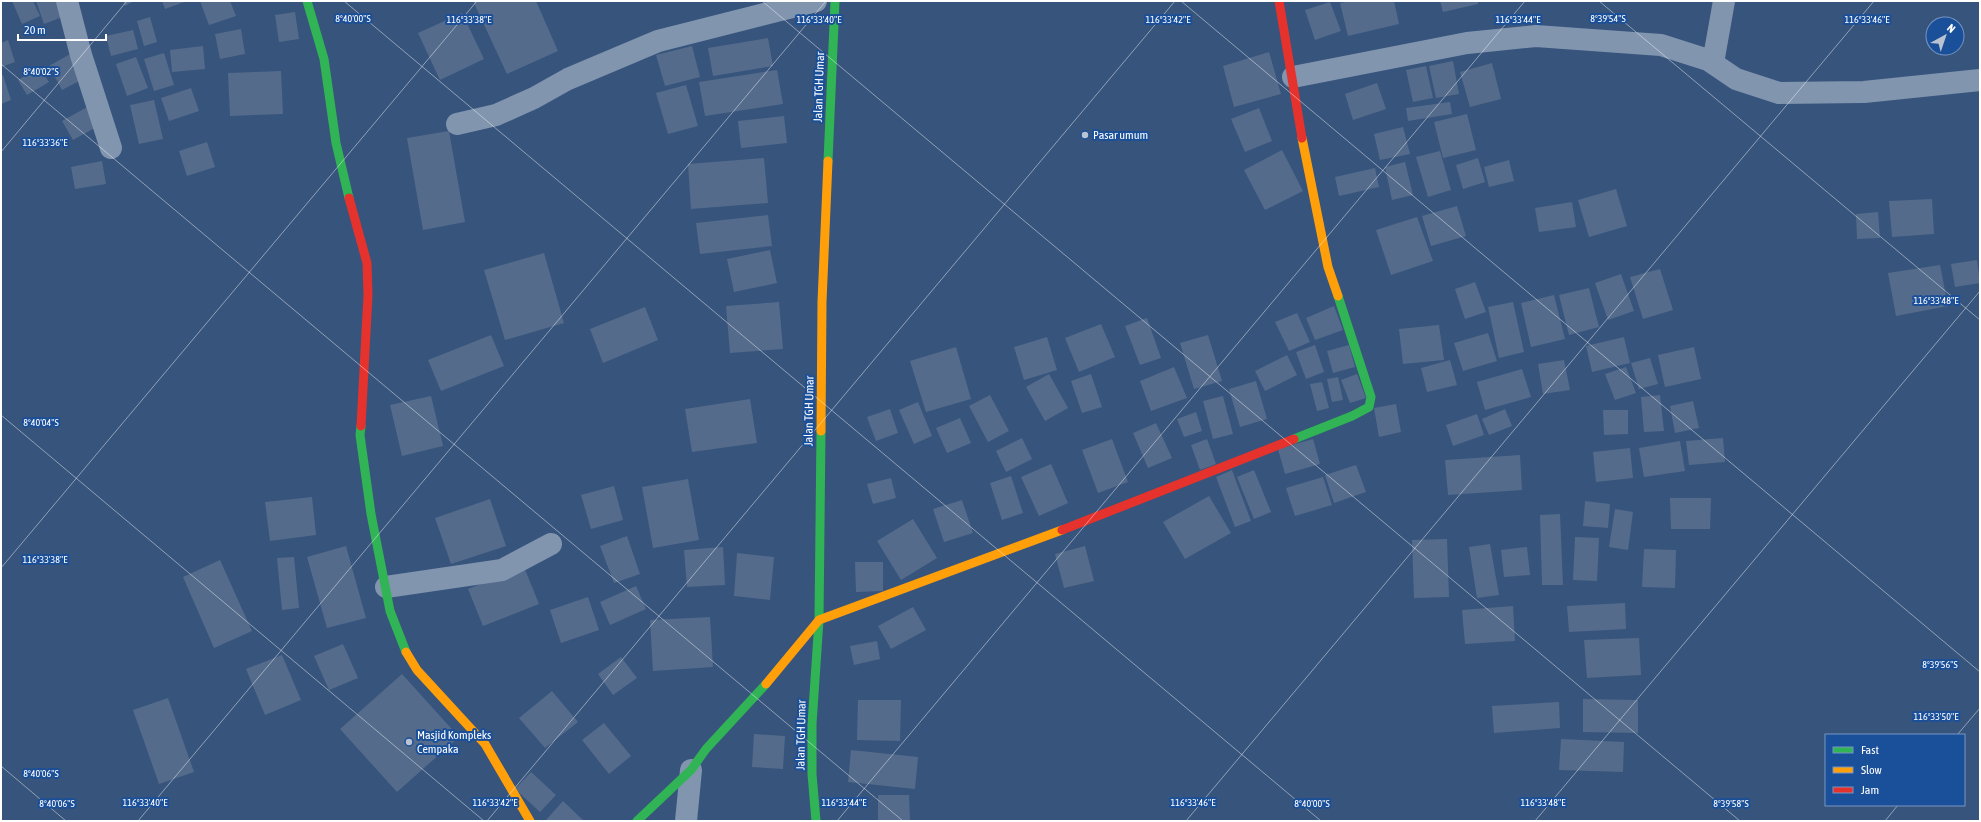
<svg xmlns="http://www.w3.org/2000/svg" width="1981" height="822" font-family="'Asap Condensed',sans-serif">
<rect width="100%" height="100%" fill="#37547c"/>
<path fill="#546b8b" d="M12 1H33L40 16 22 24Z
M36 1H59L65 16 44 24Z
M123 1H134L125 6Z
M162 1H187L165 9Z
M200 1H230L236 16 209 25Z
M473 1H536L558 51 507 74Z
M1350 1H1394L1399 24 1348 36 1340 3Z
M1440 1H1478V4L1443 12Z
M1330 2 1341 31 1315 40 1305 10Z
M295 12 299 39 279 42 275 15Z
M462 13 484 59 440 80 418 33Z
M150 17 157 42 144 46 137 21Z
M241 29 245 54 220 59 215 34Z
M133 30 138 49 111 56 106 36Z
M768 38 773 66 713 76 708 48Z
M8 40 15 62 1 67V43Z
M203 46 205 69 172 72 170 50Z
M692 46 700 77 665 86 656 55Z
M1269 52 1281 94 1234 107 1223 66Z
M72 53 85 78 62 90 49 66Z
M164 53 174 85 154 91 144 59Z
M136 57 148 88 127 96 116 64Z
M1453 61 1459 94 1436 98 1429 66Z
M1492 63 1501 99 1470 107 1460 72Z
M1426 66 1433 98 1413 102 1406 70Z
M39 67 49 82 27 95 18 80Z
M777 70 783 104 705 116 699 82Z
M281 71 283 114 230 116 228 73Z
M3 75 11 100 1 104V76Z
M1377 83 1386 109 1353 120 1345 94Z
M686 85 698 126 668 134 656 93Z
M191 88 199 111 169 121 161 98Z
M154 100 163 139 139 144 130 105Z
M1450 102 1452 114 1408 121 1406 108Z
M89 106 100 125 73 140 62 121Z
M1259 108 1272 141 1245 152 1231 119Z
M1467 114 1476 150 1443 158 1434 122Z
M784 116 787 143 741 148 738 121Z
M1403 127 1410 154 1380 160 1374 134Z
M449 131 465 222 423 230 407 138Z
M207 142 215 167 187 176 179 151Z
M1282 150 1303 191 1265 210 1244 170Z
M1440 151 1451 190 1428 197 1416 157Z
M764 158 768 203 691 209 688 164Z
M1478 158 1485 182 1463 189 1456 165Z
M1509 160 1514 181 1489 187 1484 167Z
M102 161 106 184 75 189 71 167Z
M1405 162 1413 195 1392 200 1385 167Z
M1375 168 1379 187 1339 196 1335 177Z
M1616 189 1627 226 1589 237 1578 200Z
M1932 199 1934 234 1892 237 1889 201Z
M1572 202 1576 227 1539 232 1535 208Z
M1457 206 1466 236 1431 246 1422 216Z
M1878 212 1880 238 1857 239 1856 214Z
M768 215 772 246 700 254 696 223Z
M1417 217 1433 261 1391 275 1376 230Z
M770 250 777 283 734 292 727 259Z
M544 253 564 323 505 340 484 270Z
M1977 260 1980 283 1955 287 1951 264Z
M1940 265 1948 306 1896 316 1888 273Z
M1660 269 1673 310 1643 319 1630 277Z
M1621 274 1634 311 1608 320 1595 283Z
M1475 282 1486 312 1465 319 1455 289Z
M1589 288 1599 327 1569 335 1559 295Z
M1554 295 1565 339 1531 347 1521 303Z
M779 302 783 349 730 353 726 306Z
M1513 302 1524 352 1499 358 1488 307Z
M1334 306 1343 330 1315 340 1306 318Z
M645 307 658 340 603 363 590 329Z
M1297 313 1310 342 1289 351 1275 322Z
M1147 318 1161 358 1140 365 1125 326Z
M1101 324 1115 357 1079 372 1065 338Z
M1439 325 1444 360 1403 364 1399 329Z
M1488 333 1497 361 1463 371 1454 343Z
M491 335 504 366 441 391 428 360Z
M1208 335 1222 381 1194 389 1180 343Z
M1047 337 1057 370 1024 380 1014 347Z
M1624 337 1630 363 1592 372 1586 346Z
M1315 345 1324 372 1306 379 1296 352Z
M1349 345 1355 367 1333 373 1327 351Z
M956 347 971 399 926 412 910 361Z
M1694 347 1701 379 1665 387 1658 355Z
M1287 355 1297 375 1265 391 1255 371Z
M1650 358 1658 384 1639 389 1631 363Z
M1450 360 1457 385 1427 392 1421 368Z
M1564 360 1570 390 1543 394 1538 364Z
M1174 367 1187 398 1151 411 1140 381Z
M1626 367 1636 393 1615 400 1605 374Z
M1522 369 1531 397 1485 410 1477 382Z
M1049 374 1068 408 1045 421 1026 387Z
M1091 374 1102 407 1082 413 1071 381Z
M1357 374 1366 398 1350 403 1341 380Z
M1338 377 1343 400 1332 402 1327 379Z
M1256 381 1267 419 1240 427 1229 389Z
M1322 382 1329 408 1317 411 1310 384Z
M990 395 1009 431 988 442 969 406Z
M1660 395 1664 431 1644 432 1641 397Z
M431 396 443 446 402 456 390 405Z
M1223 396 1233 434 1213 439 1203 401Z
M750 399 757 443 692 452 685 409Z
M1693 401 1699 428 1675 433 1670 406Z
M918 402 932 436 914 444 899 410Z
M1396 404 1401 432 1379 437 1374 408Z
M890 409 898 433 876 441 867 417Z
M1505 409 1512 426 1489 435 1482 419Z
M1603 410H1628V434L1604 435Z
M1196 412 1202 431 1184 437 1177 419Z
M1477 414 1484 435 1453 446 1446 425Z
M960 418 971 443 947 453 936 428Z
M1156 423 1172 458 1148 468 1133 433Z
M1022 438 1032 459 1006 472 996 451Z
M1723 438 1725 462 1689 465 1686 441Z
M1112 439 1128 482 1098 493 1082 450Z
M1207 439 1216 464 1200 470 1191 445Z
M1313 439 1320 464 1285 474 1278 449Z
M1680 441 1685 471 1644 477 1639 448Z
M1630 448 1633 478 1596 482 1593 452Z
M1520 455 1522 490 1448 495 1445 460Z
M1051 464 1068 503 1039 516 1021 477Z
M1356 465 1366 492 1334 503 1325 475Z
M1232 470 1251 521 1235 527 1216 477Z
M1254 470 1271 512 1254 519 1237 477Z
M1011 476 1023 513 1002 520 990 483Z
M1323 477 1332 505 1295 516 1286 488Z
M891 478 896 498 873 504 867 484Z
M688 479 699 540 653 548 642 487Z
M614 486 623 520 591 529 581 495Z
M1209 496 1231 533 1185 559 1163 522Z
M312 497 316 535 270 541 265 502Z
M1670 498H1711L1710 529H1671Z
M490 499 506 546 451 564 435 518Z
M962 500 973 533 944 542 933 509Z
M1585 501 1610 504 1608 528 1583 526Z
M1615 509 1633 512 1628 550 1609 547Z
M1560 514 1563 585H1542L1540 515Z
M913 519 937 558 901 580 877 541Z
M627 536 640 574 614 583 600 546Z
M1575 537 1599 538 1597 581 1573 580Z
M1447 539 1449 597 1414 598 1412 540Z
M1490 544 1499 595 1477 598 1469 547Z
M346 546 366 618 327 628 307 557Z
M1085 546 1094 581 1064 588 1055 554Z
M723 547 725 585 687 587 684 550Z
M1527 547 1530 575 1504 577 1501 550Z
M1644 549 1676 550 1675 588 1642 587Z
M737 553 774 557 770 600 734 596Z
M294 557 299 608 282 610 277 558Z
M220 560 252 631 214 648 183 577Z
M855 562H883V591L856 592Z
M524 567 539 604 483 626 468 589Z
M636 586 646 609 610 625 600 602Z
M588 597 599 630 561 643 550 610Z
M1625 603 1626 629 1569 632 1567 606Z
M1513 606 1515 641 1465 644 1462 610Z
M913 607 926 630 891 649 878 626Z
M710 617 713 667 653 671 650 620Z
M1639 638 1641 675 1587 678 1584 640Z
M877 641 880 659 854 665 850 646Z
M343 644 358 678 329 690 314 656Z
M282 655 301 700 265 715 246 669Z
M621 657 637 678 613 695 598 674Z
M402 674 459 737 397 792 340 729Z
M552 691 578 722 545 748 519 718Z
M168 698 194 772 159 784 133 710Z
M1583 699 1638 700V733L1583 732Z
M858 700H901L900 741 857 740Z
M1559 702 1560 728 1494 733 1492 706Z
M604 723 631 756 609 774 582 740Z
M754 734 785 736 783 769 752 767Z
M1561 739 1624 742 1623 772 1559 770Z
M851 750 918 757 915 789 848 782Z
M531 772 556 795 540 812 515 789Z
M878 795H909L910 821H878Z
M563 801 584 821H545Z"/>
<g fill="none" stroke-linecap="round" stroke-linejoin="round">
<path stroke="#8295af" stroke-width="22" d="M67 1 81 55 111 148
M1713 63 1724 1
M1293 77 1467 43 1536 36 1661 45 1708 60 1736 79 1779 93 1864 92 1980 80
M457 124 496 115 534 98 568 79 658 41 816 1
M386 587 502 570 551 544
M686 821 691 770"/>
<path stroke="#30b455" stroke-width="9" d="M307 1 324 59 336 143 349 198
M828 161 835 1
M361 426 360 435 371 514 390 611 406 652
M1294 439 1352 416 1369 407 1371 397 1338 296
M637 821 691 770 706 749 766 684
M816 821 812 774V724L819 620 821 431"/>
<path stroke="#ff9f0a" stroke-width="9" d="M1302 138 1328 267 1338 296
M821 431 822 302 828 161
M406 652 417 670 485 744 530 821
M766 684 819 620 1062 530"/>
<path stroke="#e5322d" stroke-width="9" d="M1279 1 1302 138
M349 198 367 263 368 295 361 426
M1062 530 1294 439"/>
</g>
<path fill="none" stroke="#fff" stroke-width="1" stroke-opacity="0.45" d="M344 1 1321 821M762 1 1740 821M1181 1 1980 672M1599 1 1980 320M1 64 903 821M1 152 127 1M1 415 484 821M1 568 477 1M1957 735 1980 708M1 766 66 821M138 821 826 1M487 821 1175 1M837 821 1525 1M1186 821 1874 1M1535 821 1980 291M1885 821 1898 805"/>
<g fill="#b9c3d1" stroke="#1a4f99" stroke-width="1.5">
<circle cx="1085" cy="135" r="4"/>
<circle cx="409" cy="742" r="4"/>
</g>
<g text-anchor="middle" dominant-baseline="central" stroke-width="4" stroke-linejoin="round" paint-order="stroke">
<g font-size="12" fill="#fff" stroke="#1a4f99">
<text transform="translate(819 87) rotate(-88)">Jalan TGH Umar</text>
<text transform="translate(809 411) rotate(-89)">Jalan TGH Umar</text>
<text transform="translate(801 735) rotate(-89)">Jalan TGH Umar</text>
</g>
<g font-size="12" fill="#fff" stroke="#1a4f99" text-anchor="start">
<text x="1093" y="135">Pasar umum</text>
<text x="417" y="735">Masjid Kompleks<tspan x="417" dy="14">Cempaka</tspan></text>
</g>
</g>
<g font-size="10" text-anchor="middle" fill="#fff" stroke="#1a4f99" stroke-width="4" stroke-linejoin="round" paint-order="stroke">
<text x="353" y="22">8°40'00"S</text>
<text x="1608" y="22">8°39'54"S</text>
<text x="469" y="23">116°33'38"E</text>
<text x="819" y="23">116°33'40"E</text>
<text x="1168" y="23">116°33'42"E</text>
<text x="1518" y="23">116°33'44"E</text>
<text x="1867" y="23">116°33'46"E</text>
<text x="41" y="75">8°40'02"S</text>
<text x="45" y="146">116°33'36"E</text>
<text x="1936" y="304">116°33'48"E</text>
<text x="41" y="426">8°40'04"S</text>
<text x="45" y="563">116°33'38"E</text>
<text x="1940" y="668">8°39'56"S</text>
<text x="1936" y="720">116°33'50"E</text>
<text x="41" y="777">8°40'06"S</text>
<text x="145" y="806">116°33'40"E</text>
<text x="495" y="806">116°33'42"E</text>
<text x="844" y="806">116°33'44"E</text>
<text x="1193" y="806">116°33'46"E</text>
<text x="1543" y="806">116°33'48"E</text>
<text x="57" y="807">8°40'06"S</text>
<text x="1312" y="807">8°40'00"S</text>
<text x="1731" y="807">8°39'58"S</text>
</g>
<rect width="1981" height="822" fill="none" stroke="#ffffff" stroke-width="4"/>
<rect x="1825" y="734" width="140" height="72" fill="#1a4f99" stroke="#7695c2"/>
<rect x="1833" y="747" width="20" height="6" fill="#30b455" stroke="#7695c2"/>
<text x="1861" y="754" font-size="12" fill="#ffffff">Fast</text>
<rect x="1833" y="767" width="20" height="6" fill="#ff9f0a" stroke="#7695c2"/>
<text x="1861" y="774" font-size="12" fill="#ffffff">Slow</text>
<rect x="1833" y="787" width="20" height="6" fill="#e5322d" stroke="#7695c2"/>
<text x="1861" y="794" font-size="12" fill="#ffffff">Jam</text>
<g transform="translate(1945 36) rotate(40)"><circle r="19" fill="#1a4f99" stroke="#7695c2"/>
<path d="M0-3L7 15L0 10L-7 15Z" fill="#b9c3d1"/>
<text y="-6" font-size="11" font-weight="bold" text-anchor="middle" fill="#ffffff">N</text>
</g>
<path d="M18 34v6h88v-6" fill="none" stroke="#ffffff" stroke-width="2"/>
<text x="24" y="34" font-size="12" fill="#ffffff" stroke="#1a4f99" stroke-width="3" paint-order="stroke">20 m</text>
</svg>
